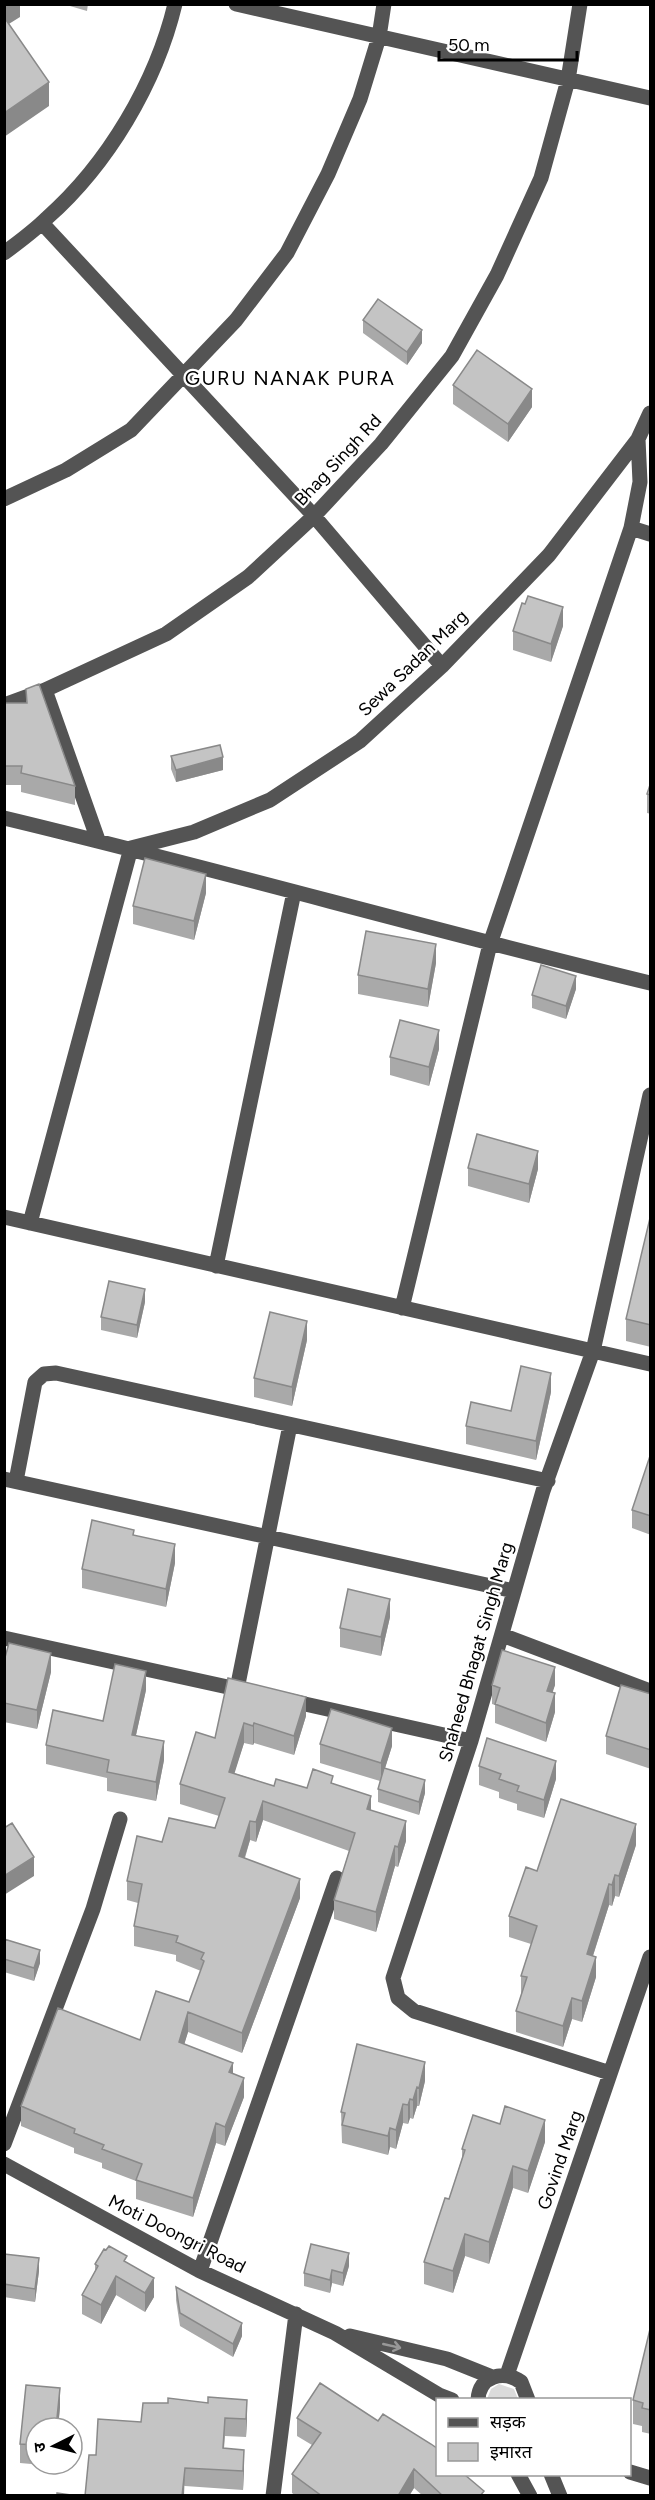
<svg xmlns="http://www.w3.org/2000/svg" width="655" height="2500" font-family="Figtree,'Noto Sans Devanagari',sans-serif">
<rect width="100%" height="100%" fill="#fff"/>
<path fill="#dbdbdb" d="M499 2384 514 2389 518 2399H487L491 2389Z"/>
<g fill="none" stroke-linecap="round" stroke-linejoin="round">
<path stroke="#545454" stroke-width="15" d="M236 4 650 98
M42 223 314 516 442 666
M4 253C19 242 34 231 47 218 108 164 156 83 175 4
M4 499 66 470 131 430 236 320 287 253 328 174 360 99 379 37 384 4
M631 528 650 534
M45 690 98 840
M4 705 45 690 166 634 248 577 314 516 381 444 452 356 497 275 541 178 568 80 580 4
M4 818C221 870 434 931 650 983
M4 1217 650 1364
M30 1223 131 848 194 832 270 800 360 741 442 666 549 555 638 439 650 413
M216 1266 294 892
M402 1308 490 944 631 528 640 482 638 439
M4 1479 514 1591
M16 1481 35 1382 44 1374 56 1373 548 1481
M502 1635 650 1691
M4 1638 246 1691
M237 1689 290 1425
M287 1700 471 1741
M610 2073 414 2011 398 1998 393 1978 471 1741 543 1491 593 1351 650 1095
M4 2144 93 1909 120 1819
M4 2164 200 2271 335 2333 439 2395 452 2400
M200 2271 337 1878
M350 2336 447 2359 492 2377
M507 2375 650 1957
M478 2400C479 2375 504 2370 521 2382L528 2400
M630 2472 650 2478
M518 2474 530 2496
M551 2474 560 2496
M273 2496 296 2314"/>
</g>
<path fill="#a9a9a9" d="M63 4H88L87 11Z
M363 320 422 343 407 365 363 333Z
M453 385 532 407 508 442 453 404Z
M525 604 563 626 551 662 513 650V631Z
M26 689 75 786V805L21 792V785H4V703H26Z
M171 756 223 770 176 782 171 769Z
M651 782V814L647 813V794Z
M206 893 194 940 133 924V906Z
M436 963 428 1007 358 994V975Z
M576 989 566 1019 532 1008V995Z
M439 1049 429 1086 390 1075V1057Z
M468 1168 538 1169 529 1203 468 1186Z
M650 1218 651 1347 626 1341V1319Z
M145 1302 137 1338 101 1330V1317Z
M307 1340 292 1406 254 1397V1378Z
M551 1392 536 1460 466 1444V1426L511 1411Z
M651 1456V1535L632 1528V1510Z
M134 1535 175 1563 166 1607 82 1588V1569Z
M390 1617 381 1656 340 1647V1628Z
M4 1661 51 1672 37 1729 4 1722Z
M228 1678 306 1716 294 1755 254 1743 253 1745 244 1743 234 1773 274 1786 307 1788 333 1783 371 1811 406 1841 398 1867 395 1866 376 1932 334 1919V1900L349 1851 263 1820 256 1842 250 1840 245 1858 300 1898 242 2053 188 2032 184 2044 233 2074 244 2097 225 2146 216 2143 193 2217 136 2199V2181L102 2168V2163L74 2153V2148L21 2126V2106L140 2040 189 2002 201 1971 176 1961V1955L134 1946V1926L138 1903 127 1900V1881L162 1842 215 1828 219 1816 180 1804V1784L215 1738Z
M492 1685H555L552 1692 555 1712 546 1742 495 1723V1705L492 1704Z
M146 1690 136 1735 164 1760 156 1801 107 1791V1778L46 1764V1745L103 1721Z
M651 1694V1769L606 1754V1736Z
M320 1744 392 1746 385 1768 425 1793 419 1815 378 1802V1789L380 1781 320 1763Z
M479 1766 556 1779 544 1818 517 1810V1804L499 1798V1792L479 1785Z
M636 1845 619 1897 615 1896 612 1906 609 1905 593 1956 596 1977 582 2022 572 2019 563 2047 516 2032V2011L521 1995V1976L531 1944 509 1937V1916L537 1871Z
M4 1939 40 1963 34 1981 4 1972Z
M425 2081 419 2106H417L413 2119 410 2118 408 2124 403 2123 396 2149 390 2147 388 2155 342 2143 341 2112Z
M545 2142 528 2193 513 2188 489 2264 465 2256 453 2293 424 2284V2262L449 2199 462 2158V2149Z
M4 2254 39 2271 35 2302 4 2297Z
M127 2262 154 2297 145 2312 116 2295 101 2324 82 2314V2295L95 2271V2264Z
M349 2266 343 2286 332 2283 330 2293 304 2286V2273Z
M176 2287 242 2336 233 2357 180 2326 176 2300Z
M651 2325V2434L642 2432V2426L633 2424V2400Z
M26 2385 60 2388V2407L58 2428H36V2464H54V2466L20 2463V2444Z
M143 2403 247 2418 246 2437 225 2436 224 2449 244 2468 243 2490 185 2486 96 2455 141 2422Z
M297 2418 484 2496H423L414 2488 409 2496H296L292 2493V2474L312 2445 297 2436Z"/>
<path fill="#898989" d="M4 4H20V17L4 27Z
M49 82V106L4 137V113Z
M422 330V343L407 365V352Z
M532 389V407L508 442V424Z
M563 607V626L551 662V644Z
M223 757V770L176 782V770Z
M206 874V893L194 940V921Z
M436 944V963L428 1007V989Z
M576 976V989L566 1019V1006Z
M439 1030V1049L429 1086V1067Z
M538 1151V1169L529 1203V1184Z
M145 1289V1302L137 1338V1325Z
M307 1321V1340L292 1406V1387Z
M551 1373V1392L536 1460V1441Z
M175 1544V1563L166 1607V1589Z
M390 1599V1617L381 1656V1637Z
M51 1653V1672L37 1729V1710Z
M555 1667V1685L547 1710V1691Z
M146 1671V1690L132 1753V1735Z
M555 1693V1712L546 1742V1723Z
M306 1697V1716L294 1755V1736Z
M244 1723V1743L229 1791V1772Z
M254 1723V1743L253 1745V1726Z
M392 1728V1746L381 1781V1763Z
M164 1741V1760L156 1801V1782Z
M556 1761V1779L544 1818V1800Z
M425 1780V1793L419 1815V1802Z
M371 1796V1815L367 1809Z
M263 1801V1820L256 1842V1822Z
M250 1821V1840L239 1875V1856Z
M406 1821V1841L398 1867V1847Z
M636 1824V1845L619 1897V1876Z
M395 1846V1866L376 1932V1912Z
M34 1857V1876L4 1895V1876Z
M615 1875V1896L612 1906V1885Z
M300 1879V1898L242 2053V2033Z
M609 1884V1905L587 1974V1954Z
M40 1950V1963L34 1981V1968Z
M596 1957V1977L582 2022V2001Z
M572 1998V2019L563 2047V2026Z
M188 2012V2032L179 2062V2042Z
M425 2062V2081L419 2106V2088Z
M233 2063V2082L229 2072Z
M244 2078V2097L225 2146V2127Z
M417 2087V2106L413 2119V2100Z
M410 2099V2118L408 2124V2105Z
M403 2104V2123L396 2149V2130Z
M545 2120V2142L528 2193V2171Z
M216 2123V2143L193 2217V2198Z
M390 2128V2147L388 2155V2136Z
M513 2166V2188L489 2264V2242Z
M465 2234V2256L453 2293V2271Z
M349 2253V2266L343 2286V2273Z
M39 2258V2271L35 2302V2289Z
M332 2270V2283L330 2293V2280Z
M116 2276V2295L101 2324V2305Z
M154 2278V2297L145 2312V2293Z
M242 2323V2336L233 2357V2344Z
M60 2388V2407L58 2428H56Z
M247 2400V2418L246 2437V2419Z
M244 2450V2468L243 2490V2471Z
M185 2468 184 2496H182Z
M414 2469V2488L409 2496H398Z"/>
<path fill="#c4c4c4" stroke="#898989" stroke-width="1.5" d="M4 17 49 82 4 113Z
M378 299 422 330 407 352 363 320Z
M477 350 532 389 508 424 453 385Z
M528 596 563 607 551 644 513 631 522 603 525 604Z
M39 684 75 786 21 773 22 766H4V703H27L26 689Z
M220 745 223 757 176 770 171 756Z
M651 782V795L647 794Z
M145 858 206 874 194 921 133 906Z
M366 931 436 944 428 989 358 975Z
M541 965 576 976 566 1006 532 995Z
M400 1020 439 1030 429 1067 390 1057Z
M477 1134 538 1151 529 1184 468 1168Z
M650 1218H651V1325L626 1319Z
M109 1281 145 1289 137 1325 101 1317Z
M270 1312 307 1321 292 1387 254 1378Z
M521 1366 551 1373 536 1441 466 1426 471 1402 511 1411Z
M650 1456H651V1516L632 1510Z
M92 1520 134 1530 133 1535 175 1544 166 1589 82 1569Z
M348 1589 390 1599 381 1637 340 1628Z
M9 1643 51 1653 37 1710 4 1703V1661Z
M502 1650 555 1667 547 1691 555 1693 546 1723 495 1704 500 1688 492 1685Z
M115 1664 146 1671 132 1735 164 1741 156 1782 107 1772 109 1760 46 1745 53 1710 103 1721Z
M228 1678 306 1697 294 1736 254 1723 253 1726 244 1723 229 1772 274 1786 276 1779 307 1788 313 1769 333 1776 331 1783 371 1796 367 1809 406 1821 398 1847 395 1846 376 1912 334 1900 355 1833 263 1801 256 1822 250 1821 239 1856 300 1879 242 2033 188 2012 179 2042 233 2063 229 2072 244 2078 225 2127 216 2123 193 2198 136 2180 142 2164 102 2149 104 2145 74 2133 75 2129 21 2106 58 2008 140 2040 156 1991 189 2002 204 1961 201 1959 204 1953 176 1942 178 1936 134 1926 142 1884 127 1881 137 1836 162 1842 169 1818 215 1828 225 1798 180 1784 196 1732 215 1738Z
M621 1685 651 1694V1750L606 1736Z
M331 1709 392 1728 381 1763 320 1744Z
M487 1738 556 1761 544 1800 517 1791 519 1786 499 1779 501 1774 479 1766Z
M384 1768 425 1780 419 1802 378 1789Z
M561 1799 636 1824 619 1876 615 1875 612 1885 609 1884 587 1954 596 1957 582 2001 572 1998 563 2026 516 2011 527 1977 521 1976 537 1926 509 1916 526 1867 537 1871Z
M12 1823 34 1857 4 1876V1828Z
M4 1939 40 1950 34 1968 4 1959Z
M357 2044 425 2062 419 2088 417 2087 413 2100 410 2099 408 2105 403 2104 396 2130 390 2128 388 2136 342 2125 345 2113 341 2112Z
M505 2106 545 2120 528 2171 513 2166 489 2242 465 2234 453 2271 424 2262 445 2198 449 2199 465 2150 462 2149 473 2115 500 2124Z
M311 2244 349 2253 343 2273 332 2270 330 2280 304 2273Z
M109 2246 127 2256 124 2261 154 2278 145 2293 116 2276 101 2305 82 2295 98 2266 95 2264 104 2249 106 2250Z
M4 2254 39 2258 35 2289 4 2284Z
M176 2287 242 2323 233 2344 180 2313Z
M651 2325V2410L642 2408 643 2403 633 2400Z
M320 2383 378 2421 383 2414 431 2444 438 2449V2475H465L484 2491 480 2496H443L414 2469 398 2496H322L292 2474 321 2433 297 2418Z
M26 2385 60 2388 56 2428H36V2445L20 2444Z
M208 2397 247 2400 246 2419 225 2418 223 2448 244 2450 243 2471 185 2468 182 2496H85L89 2455H96L98 2419 141 2422 143 2403H168V2398L208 2403Z
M57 2493 78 2496H57Z"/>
<defs><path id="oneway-shaft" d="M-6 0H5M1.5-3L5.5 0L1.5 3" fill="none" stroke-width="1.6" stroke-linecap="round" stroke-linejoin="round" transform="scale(1.5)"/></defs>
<use stroke="#989898" href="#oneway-shaft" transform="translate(392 2346) rotate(13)"/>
<g text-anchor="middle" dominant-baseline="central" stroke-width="4.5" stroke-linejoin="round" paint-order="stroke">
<g font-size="18" fill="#000" stroke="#fff">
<text transform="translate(338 460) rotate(-47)">Bhag Singh Rd</text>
<text transform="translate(413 663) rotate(-44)">Sewa Sadan Marg</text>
<text transform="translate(476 1652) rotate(-74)">Shaheed Bhagat Singh Marg</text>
<text transform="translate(560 2160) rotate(-71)">Govind Marg</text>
<text transform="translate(177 2234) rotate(27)">Moti Doongri Road</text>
</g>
<g font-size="20" letter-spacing="1.5" fill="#000" stroke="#fff">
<text x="290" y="378">GURU NANAK PURA</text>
</g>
</g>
<rect width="655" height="2500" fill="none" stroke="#000000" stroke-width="12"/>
<rect x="436" y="2398" width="195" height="78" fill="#ffffff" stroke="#999999" stroke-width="1.5"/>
<rect x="448" y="2418" width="30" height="9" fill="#545454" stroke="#999999" stroke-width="1.5"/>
<text x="490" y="2428" font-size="18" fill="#000000">सड़क</text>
<rect x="448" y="2443" width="30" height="18" fill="#c4c4c4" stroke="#999999" stroke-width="1.5"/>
<text x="490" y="2458" font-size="18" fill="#000000">इमारत</text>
<g transform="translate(54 2446) rotate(264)"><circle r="28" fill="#ffffff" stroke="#999999" stroke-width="1.5"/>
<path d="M0-4.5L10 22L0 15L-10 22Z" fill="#000000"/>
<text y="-9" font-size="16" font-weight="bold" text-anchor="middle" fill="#000000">उ</text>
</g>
<path d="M439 51v9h138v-9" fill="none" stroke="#000000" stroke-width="3"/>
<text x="448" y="51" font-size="18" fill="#000000" stroke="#ffffff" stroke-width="4.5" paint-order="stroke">50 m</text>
</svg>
